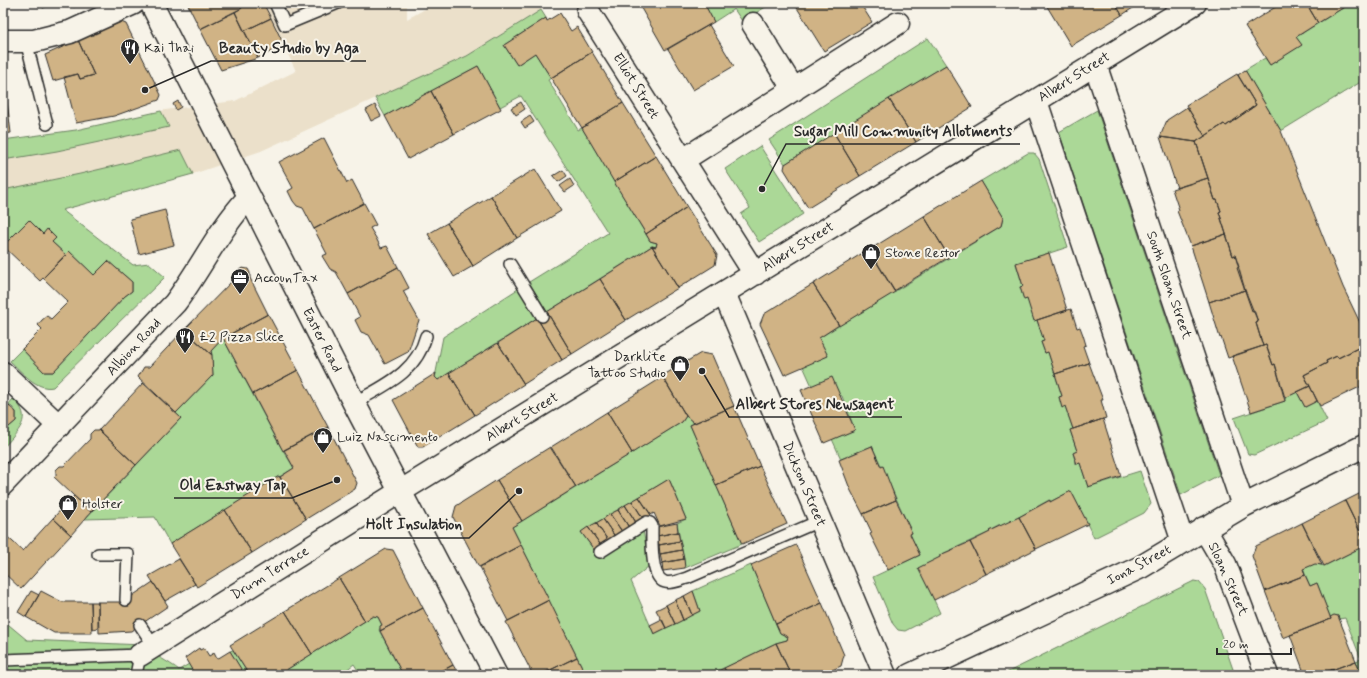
<svg xmlns="http://www.w3.org/2000/svg" width="1367" height="678" font-family="Mynerve,sans-serif">
<rect width="100%" height="100%" fill="#f7f3e8"/>
<filter id="ink" filterUnits="userSpaceOnUse"><feTurbulence type="fractalNoise" baseFrequency=".025" numOctaves="2"/><feDisplacementMap in="SourceGraphic" scale="8" xChannelSelector="R" yChannelSelector="G"/><feConvolveMatrix kernelMatrix="1 2 1 2 8 2 1 2 1" color-interpolation-filters="sRGB"/></filter>
<g filter="url(#ink)">
<path fill="#ebe0ca" d="M263 3H407V19L436 3H552L467 56 261 151 193 174 3 224V140L76 130 165 110 235 101 296 71Z"/>
<path fill="#abd897" stroke="#6b8261" d="M704 3H768L769 5 742 21 734 9 714 22Z
M1351 3H1364V80L1281 131 1245 70 1265 58 1270 65 1301 45 1296 37Z
M541 10 546 18 504 45 517 65 535 53 551 78 548 80 578 130 582 128 650 241 657 243 656 247 652 246 547 312 529 282 608 233 521 96 500 107 478 66 385 116 375 98 467 56Z
M928 38 946 65 785 164 769 140Z
M1097 110 1219 475 1181 495 1059 132Z
M161 111 169 127 57 151 3 160V140L76 130Z
M760 146 803 214 759 242 741 214 750 208 725 169Z
M181 150 193 174 62 210 133 265 149 263 165 277 53 387C37 391 21 371 10 361L22 349 44 372H53L125 296 132 291V282L108 261 94 275 69 251 66 255 52 242 56 238 48 230 43 234 29 220 3 247V190L80 174Z
M1028 153H1034L1039 159 1068 247 1016 264 1023 286 1020 287 1024 299H1027L1037 320 1044 341 1041 342 1045 353 1048 352 1062 396 1059 397 1062 407 1065 406 1073 429 1070 430 1077 451 1073 453 1076 464 1080 463 1088 487 1140 471 1151 504 1144 513 1094 538 1071 491 1050 502 1049 500 1001 527 1000 525 989 531 990 532 940 555 934 600 940 613 905 631 898 630 893 624 873 577 920 555 910 534 912 533 872 446 841 459 832 439 855 430 842 396 812 386 803 366 827 356 819 338 1001 226 1003 218 981 181Z
M518 289 537 318 438 380 435 377 443 337Z
M223 338 278 442 294 468 170 544 155 517 85 519 181 418 176 413 213 375 211 351Z
M1297 392 1305 407 1317 401 1327 421 1254 455 1248 454 1234 418 1285 401V398Z
M13 399C35 418 17 432 3 448V432L16 421V412L12 407 8 405Z
M686 416 694 423 690 425 742 544 685 568 677 523 686 519 669 479 581 532 599 557 643 530 649 566 631 581 654 634 700 611 693 591 751 565 780 633 788 637 787 640 776 643 710 675H586L512 527 682 422Z
M1364 546V675H1361L1356 661 1361 659 1345 618 1339 619 1338 616 1330 617 1317 583 1310 586 1303 569 1316 563 1324 566Z
M1194 581 1199 582 1205 589 1235 675H1002Z
M373 616 378 617 382 625 379 630 403 675H361L354 664 340 675H278Z
M3 620 27 640 143 645C148 652 171 663 179 670L189 664 195 675H3Z
M233 650 249 675H237L242 671 230 651Z"/>
<path fill="#d0b385" stroke="#2b2b2b" d="M41 3H53L43 8Z
M64 3H82L74 7Z
M187 3H239L242 8 200 29Z
M239 3H263L271 18 244 31 235 12 242 8Z
M638 3H704L714 22 665 50Z
M794 3H860L872 22 824 51Z
M1045 3H1115L1122 15 1071 46Z
M1115 3H1141L1122 15Z
M1282 3H1306L1318 23 1296 37 1302 45 1270 65 1245 26Z
M1306 3H1351L1318 23Z
M235 12 258 58 221 70 200 29Z
M560 13 571 31 577 27 592 52 551 78 535 53 517 65 504 45 546 18 547 21Z
M271 18 284 45 258 58 244 31Z
M121 22 126 24 161 95 159 100 114 116 76 123 64 77 78 74 80 79 94 75 78 40Z
M709 25 734 66 693 90 668 49Z
M78 40 94 75 80 79 78 74 53 81 45 55Z
M592 52 623 103 582 128 551 78Z
M3 65 7 101 3 102Z
M946 65 972 107 916 142 889 99Z
M478 66 501 109 454 134 431 91Z
M1245 70 1281 131 1343 287 1364 331V351L1362 346 1338 358 1337 356 1326 361 1327 363 1304 375 1310 386 1285 398 1275 364 1273 365 1266 345 1263 346 1256 323 1258 322 1254 310 1252 311 1237 268 1239 267 1235 255 1233 256 1219 212 1221 211 1217 200H1215L1196 142 1224 124 1226 126 1256 105 1238 75Z
M1237 74 1256 105 1226 126 1224 124 1205 136 1186 105Z
M431 91 454 134 408 159 385 116Z
M889 99 916 142 860 176 834 133Z
M7 101 11 133 3 134V102Z
M178 101 181 107 176 110 173 104Z
M521 102 525 109 516 115 511 108Z
M623 103 656 156 614 182 582 128Z
M375 105 381 116 371 121 366 110Z
M1187 107 1205 136 1196 142 1160 137 1167 120Z
M530 116 534 122 525 128 521 122Z
M834 133 860 176 808 208 784 169 785 164Z
M1160 137 1196 142 1208 178 1177 188Z
M324 138 347 183 352 180 364 203 314 229 303 208 297 206 293 201 288 191 293 188 279 162Z
M656 156 687 207 646 234 614 182Z
M535 169 561 211 517 238 491 196Z
M563 170 567 176 558 182 553 176Z
M1208 178 1215 200H1217L1221 211 1219 212 1226 234 1191 246 1177 211 1179 210 1172 189Z
M570 179 574 186 565 192 560 186Z
M981 181 1003 218 1001 226 949 257 924 216Z
M491 196 517 238 473 266 447 223Z
M364 203 376 225 370 228 376 238 381 248 387 246 398 267 348 294 336 272 330 269 322 256 327 254 314 229Z
M687 207 717 255 715 265 678 288 652 246 656 247 657 243 650 241 646 234Z
M165 210 174 245 139 254 130 219Z
M924 216 949 257 894 291 869 250Z
M29 220 43 234 47 229 56 238 52 242 66 255 40 281 3 246Z
M447 223 473 266 454 277 428 234Z
M1226 234 1233 256 1235 255 1245 290 1209 302 1191 246Z
M652 246 678 288 626 320 600 279Z
M869 249 895 292 839 326 813 284Z
M69 251 94 275 108 261 132 282V291L125 296 53 372H44L22 349 42 329 38 325 42 320 47 316 51 319 68 302 43 278Z
M1049 253 1067 310 1034 321 1027 299 1024 300 1020 287 1023 286 1016 263Z
M398 267 409 288 403 291 419 320 408 352 385 364 369 335 361 332 355 320 360 317 348 294Z
M242 268 248 269 250 273V278L268 314 223 338 211 351 212 355 184 330 237 276 238 271Z
M600 279 626 320 572 354 547 312Z
M813 284 839 325 819 338 828 356 784 375 760 324 764 314Z
M1245 290 1258 322 1256 323 1263 346 1228 358 1221 337 1220 338 1209 302Z
M1071 309 1077 328 1080 327 1083 335 1086 345 1083 346 1089 363 1055 374 1048 352 1045 353 1041 342 1044 341 1037 320Z
M547 312 572 354 562 360 537 318Z
M268 314 298 370 253 394 223 338Z
M537 318 562 360 524 384 498 343Z
M184 330 212 355 213 375 176 413 138 377 144 367H149Z
M498 343 524 384 475 415 449 373Z
M1266 345 1273 365 1275 364 1285 401 1251 412 1232 356Z
M1362 346 1364 351V385L1320 406 1304 375 1327 363 1326 361 1337 356 1338 358Z
M701 353 712 355 734 406 694 423 686 416 662 376Z
M1089 363 1103 400H1101L1106 418 1073 429 1065 406 1062 408 1059 397 1062 396 1055 374Z
M298 370 328 427 283 451 253 394Z
M436 373 435 377 438 380 449 373 475 415 423 447H418L393 400Z
M663 377 686 416 682 422 632 453 607 412Z
M832 377 855 430 824 443 801 390Z
M143 383 181 418 136 465 99 430Z
M1310 386 1317 401 1305 407 1297 392Z
M3 401 16 412V421L3 432Z
M734 406 760 466 716 485 690 425Z
M607 412 632 453 576 487 551 447Z
M1103 419 1121 476 1088 487 1080 463 1077 464 1073 453 1077 451 1070 430Z
M328 427 357 483 355 489 306 519 280 477 294 468 284 450Z
M94 430H99L136 465 91 512 54 477 56 475V470L60 466H64L90 439V434Z
M872 446 881 467 883 466 896 500 863 514 850 489 839 460Z
M550 447 576 487 522 521 497 480Z
M760 466 787 524 742 544 716 485Z
M279 476 306 519 252 553 225 510Z
M669 479 686 519 660 526 654 513 651 515 639 497Z
M497 480 522 521 512 527 521 545 479 567 453 517 456 506Z
M1071 491 1088 524 1036 549 1019 517 1050 500V502Z
M1363 492H1364V540L1345 501Z
M74 496 91 512 71 535 53 518Z
M639 497 651 515 644 520 632 501Z
M896 500 912 533 910 534 920 555 888 570 870 534 872 533 863 514Z
M632 501 644 520 637 524 625 505Z
M1345 501 1364 540V546L1324 566 1302 523Z
M625 505 637 524 630 529 618 510Z
M225 510 252 553 197 587 170 544Z
M618 510 630 529 623 533 610 514Z
M610 514 623 533 616 538 603 519Z
M1019 517 1036 549 986 574 970 542 990 532 989 531Z
M53 518 71 535 21 589 3 572V533L23 551Z
M603 519 616 538 609 542 596 523Z
M596 523 609 542 602 547 588 527Z
M677 523 678 532 657 536 656 527Z
M1302 523 1322 565 1315 564 1303 569 1305 575 1265 591 1252 556 1256 546Z
M588 527 602 547 595 551 581 532Z
M678 532 680 541 659 545 657 536Z
M680 541 682 550 660 554 659 545Z
M970 542 986 574 934 600 918 568 940 557V555Z
M521 545 549 600 508 621 480 567Z
M796 545 822 603 776 624 751 565Z
M386 549 393 550 423 608 380 631V626L382 625 378 617 373 616 365 621 339 578Z
M682 550 684 559 662 563 660 554Z
M179 559 195 584 165 601 149 576Z
M684 559 685 568 663 571 662 563Z
M1305 575 1310 586 1317 583 1331 619 1283 638 1265 591Z
M339 578 365 621 312 654 285 611Z
M153 582 168 606 131 631 99 633 98 602H123Z
M31 591 39 595 26 617 18 612Z
M41 591 62 602H91L92 633H54L26 617Z
M693 591 700 611 692 615 684 596Z
M684 596 692 615 683 620 675 600Z
M549 600 577 657 540 675H533L506 622Z
M675 600 683 620 675 624 666 605Z
M91 602H98V628L92 629Z
M822 603 844 655 841 666 821 675H791L776 643 787 640 788 637 780 633 776 624Z
M666 605 675 624 666 628 656 610Z
M423 608 453 665 434 675H403L380 631Z
M285 611 312 654 278 675H249L230 645Z
M1334 615 1338 616 1356 661 1318 675H1305L1290 635 1331 619 1330 617Z
M662 619 666 628 654 634 650 625Z
M776 643 791 675H728L724 668Z
M199 648 200 650 204 648 209 656 214 653 217 659 230 651 243 672 237 675H195L185 658Z
M577 657 586 675H540Z
M1356 661 1361 675H1318Z
M453 665 459 675H434Z
M724 668 728 675H710Z"/>
<g fill="none" stroke-linecap="round" stroke-linejoin="round">
<defs>
<path id="service" d="M275 3 285 25 338 3
M26 41 47 124
M510 264 542 316
M354 403C385 385 416 373 426 336
M600 552 647 522 650 523 652 526C652 539 650 578 665 582 672 584 680 580 687 578L819 521
M98 554H128L126 600
M140 625 154 646
M3 660 140 655 136 675"/>
<path id="minor" d="M588 11 755 274
M753 24 794 90
M3 41H34L70 32 134 3
M1095 64 1243 506
M1036 101 1183 542
M683 160 898 23
M724 293 885 675
M3 373 59 426
M3 484 175 303C201 268 219 229 249 197
M1204 528 1225 564 1267 675
M140 655 401 491 1195 3
M910 675 1141 567 1243 506 1364 446"/>
<path id="tertiary" d="M151 3 354 403 496 675"/>
</defs>
<use href="#service" stroke="#2b2b2b" stroke-width="14"/>
<use href="#minor" stroke="#2b2b2b" stroke-width="25"/>
<use href="#tertiary" stroke="#2b2b2b" stroke-width="25"/>
<use href="#service" stroke="#f7f3e8" stroke-width="11"/>
<use href="#minor" stroke="#f7f3e8" stroke-width="22"/>
<use href="#tertiary" stroke="#f7f3e8" stroke-width="22"/>
</g>
</g>
<defs>
<symbol id="restaurant-pin" viewBox="-11 -11 22 30"><path d="M0 17L-7.5 6A9.5 9.5 0 1 1 7.5 6Z" fill="#2b2b2b" stroke="#f7f3e8"/><path d="M-5-6h1v4h1v-4h1v4h1v-4h1v5L-1.5 .5V6h-2V.5L-5-1ZM5-6V6H3V1.5H1.5Q1.5-4 5-6Z" fill="#fff"/></symbol>
<symbol id="shop-pin" viewBox="-11 -11 22 30"><path d="M0 17L-7.5 6A9.5 9.5 0 1 1 7.5 6Z" fill="#2b2b2b" stroke="#f7f3e8"/><path d="M-5-2.5h2.3a2.7 3.5 0 0 1 5.4 0H5L5.5 6h-11ZM-1.5-2.5h3a1.5 2.3 0 0 0-3 0Z" fill="#fff"/></symbol>
<symbol id="office-pin" viewBox="-11 -11 22 30"><path d="M0 17L-7.5 6A9.5 9.5 0 1 1 7.5 6Z" fill="#2b2b2b" stroke="#f7f3e8"/><path d="M-6-3h4V-5.5h4V-3h4V5H-6ZM-1-4.5V-3h2v-1.5ZM-6 0V1H6V0Z" fill="#fff"/></symbol>
</defs>
<g fill-rule="evenodd">
<use href="#restaurant-pin" x="119" y="37" width="22" height="30"/>
<use href="#shop-pin" x="860" y="242" width="22" height="30"/>
<use href="#office-pin" x="229" y="267" width="22" height="30"/>
<use href="#restaurant-pin" x="174" y="326" width="22" height="30"/>
<use href="#shop-pin" x="669" y="354" width="22" height="30"/>
<use href="#shop-pin" x="312" y="426" width="22" height="30"/>
<use href="#shop-pin" x="57" y="493" width="22" height="30"/>
</g>
<g text-anchor="middle" dominant-baseline="central" stroke-width="4" stroke-linejoin="round" paint-order="stroke">
<g font-size="14" fill="#2b2b2b" stroke="#f7f3e8" text-anchor="start">
<text x="144" y="48">Kai Thai</text>
<text x="885" y="253">Stone Restor</text>
<text x="254" y="278">AccounTax</text>
<text x="199" y="337">£2 Pizza Slice</text>
<text x="666" y="357" text-anchor="end">Darklite<tspan x="666" dy="16">Tattoo Studio</tspan></text>
<text x="337" y="437">Luiz Nascimento</text>
<text x="82" y="504">Holster</text>
</g>
<g font-size="14" fill="#2b2b2b" stroke="#f7f3e8">
<text transform="translate(1074 77) rotate(-32)">Albert Street</text>
<text transform="translate(636 86) rotate(58)">Elliot Street</text>
<text transform="translate(798 247) rotate(-32)">Albert Street</text>
<text transform="translate(1169 285) rotate(71)">South Sloan Street</text>
<text transform="translate(322 340) rotate(63)">Easter Road</text>
<text transform="translate(134 347) rotate(-47)">Albion Road</text>
<text transform="translate(522 417) rotate(-31)">Albert Street</text>
<text transform="translate(804 484) rotate(67)">Dickson Street</text>
<text transform="translate(1139 565) rotate(-28)">Iona Street</text>
<text transform="translate(270 573) rotate(-32)">Drum Terrace</text>
<text transform="translate(1228 579) rotate(66)">Sloan Street</text>
</g>
</g>
<path fill="none" stroke="#2b2b2b" stroke-width="1.5" d="M145 90L211 61H366M762 189L786 144H1020M702 371L729 417H902M337 480L292 498H174M519 491L469 538H359"/>
<g fill="#2b2b2b" stroke="#f7f3e8" stroke-width="1.5">
<circle cx="145" cy="90" r="4"/>
<circle cx="762" cy="189" r="4"/>
<circle cx="702" cy="371" r="4"/>
<circle cx="337" cy="480" r="4"/>
<circle cx="519" cy="491" r="4"/>
</g>
<g font-size="15" text-anchor="middle" font-weight="bold" fill="#2b2b2b" stroke="#f7f3e8" stroke-width="4" stroke-linejoin="round" paint-order="stroke">
<text x="289" y="53">Beauty Studio by Aga</text>
<text x="903" y="136">Sugar Mill Community Allotments</text>
<text x="815" y="409">Albert Stores Newsagent</text>
<text x="233" y="490">Old Eastway Tap</text>
<text x="414" y="529">Holt Insulation</text>
</g>
<rect width="1367" height="678" fill="none" stroke="#f7f3e8" stroke-width="16"/>
<rect x="8" y="8" width="1351" height="662" fill="none" stroke="#2b2b2b" stroke-width="1.5" filter="url(#ink)"/>
<path d="M1217 648v6h74v-6" fill="none" stroke="#2b2b2b" stroke-width="2"/>
<text x="1223" y="648" font-size="12" fill="#2b2b2b" stroke="#f7f3e8" stroke-width="3" paint-order="stroke">20 m</text>
</svg>
